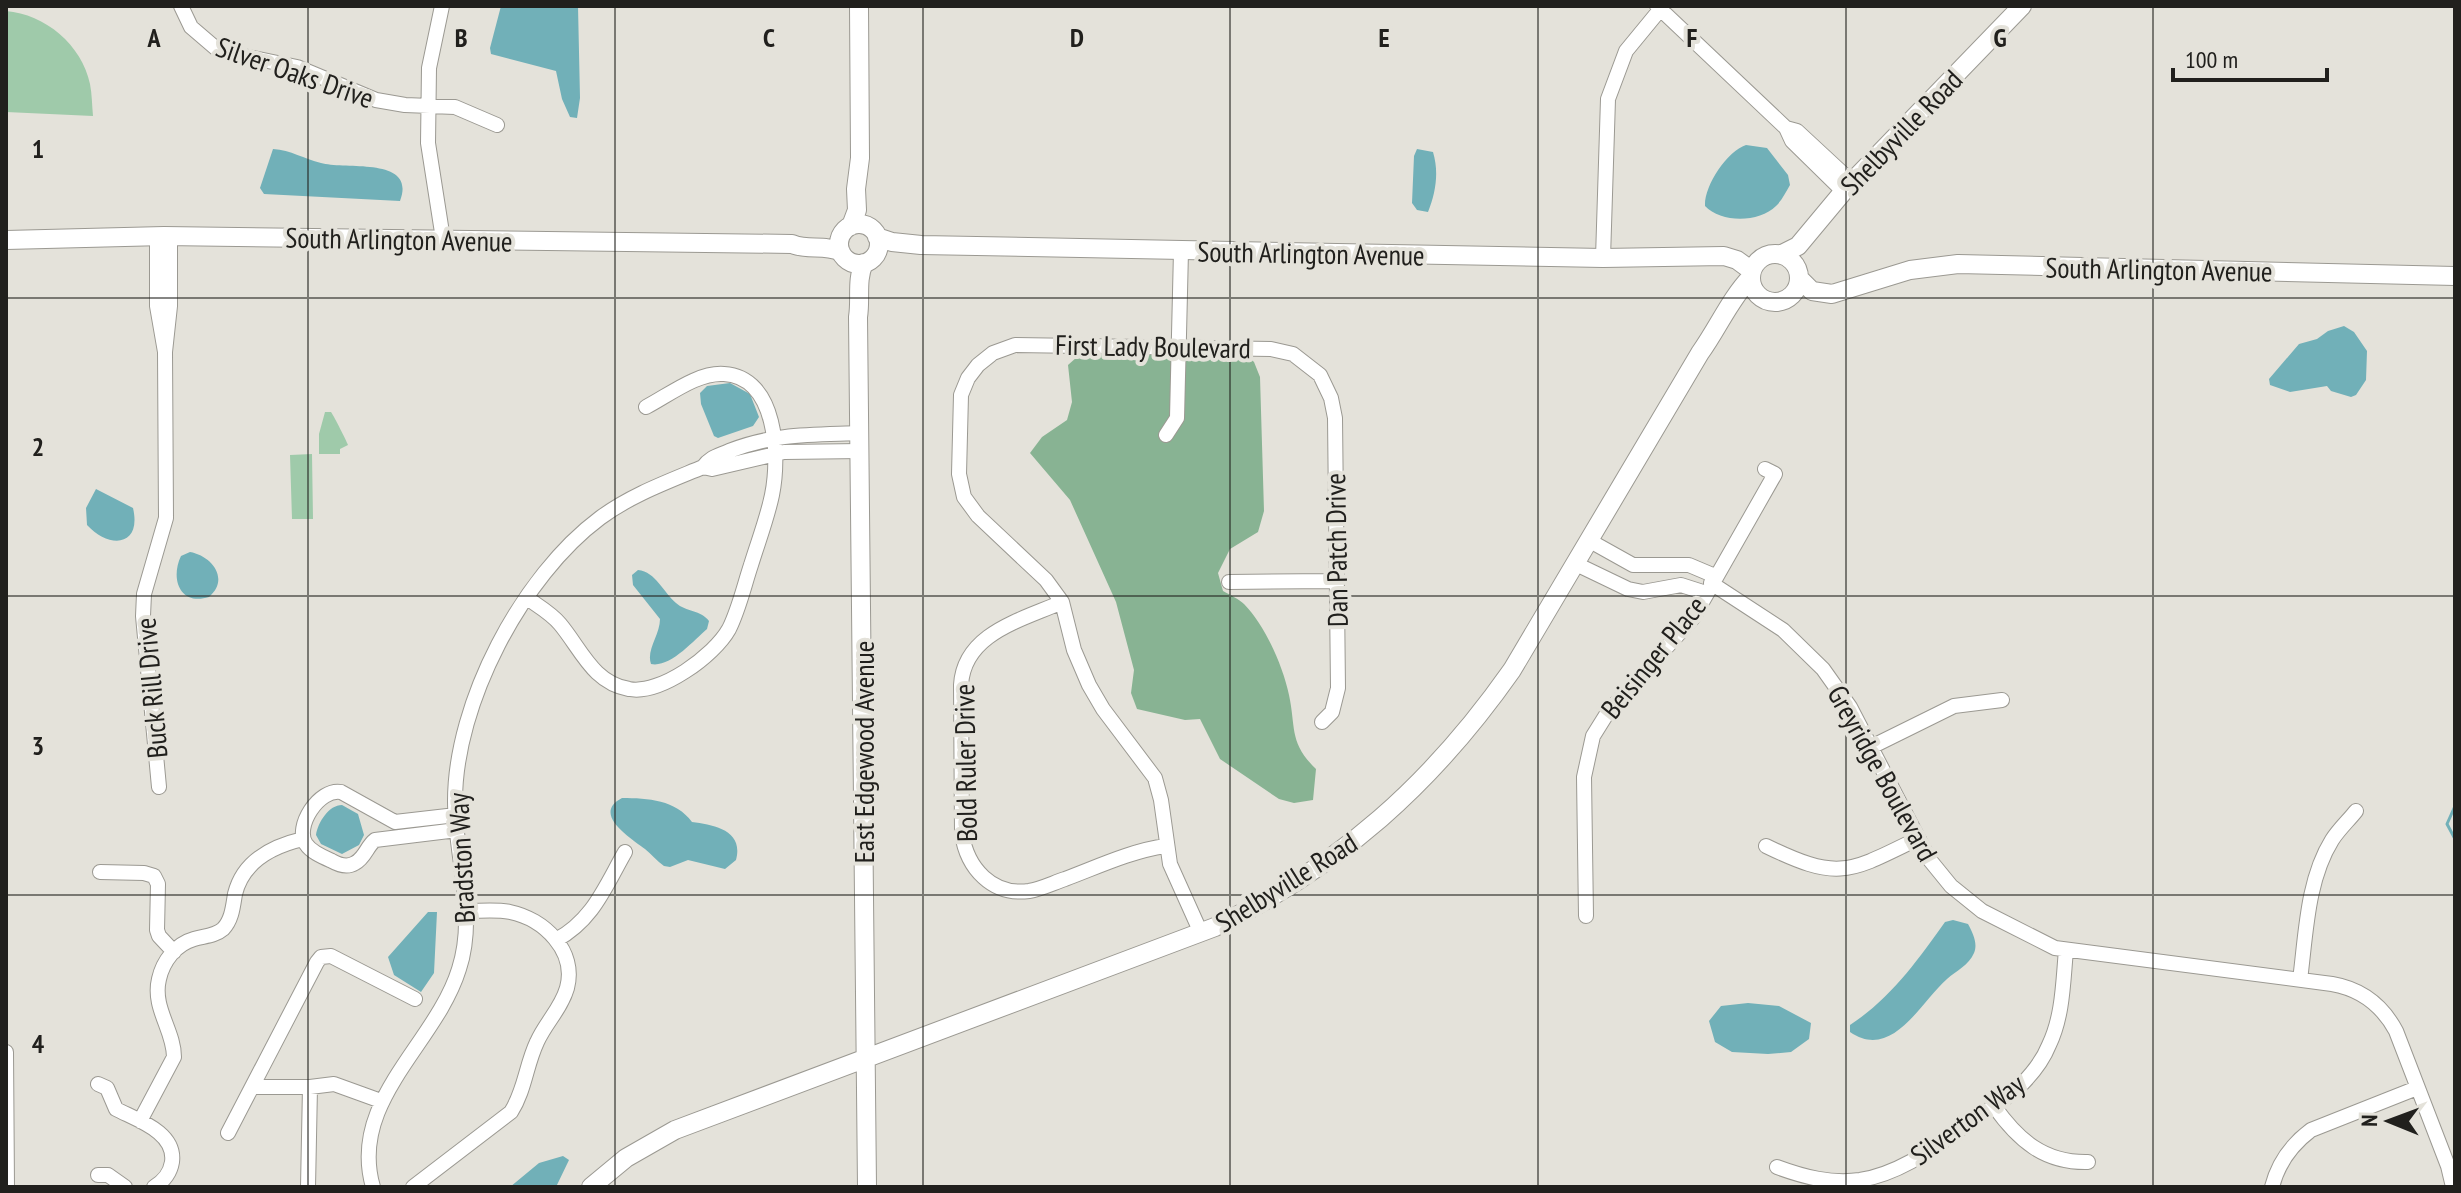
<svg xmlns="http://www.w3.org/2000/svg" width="2461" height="1193" font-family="'PT Sans Narrow',sans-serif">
<rect width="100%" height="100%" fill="#e4e2da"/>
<path fill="#9fcaaa" d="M6 11C45 14 82 45 90 84 92 94 92 106 93 116L6 112Z
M325 412H331C335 418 346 440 348 445L340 449V454H319V434Z
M312 454 313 519H292L290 455Z"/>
<path fill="#88b393" d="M1179 347 1240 348 1254 362 1260 377 1264 511 1258 532 1230 549 1218 573 1223 591C1230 595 1239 599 1244 604 1265 625 1283 666 1289 695 1296 728 1289 743 1316 769L1313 800 1294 803 1279 799 1220 759 1200 719 1185 720 1137 709 1131 693 1134 670 1116 602 1070 500 1030 453 1042 437 1067 420 1072 402 1068 365 1077 357Z"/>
<path fill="#71b0b8" d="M501 6H578L580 98 577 118 570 117 562 99 556 71 491 54 490 48Z
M1746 145 1767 148 1788 175 1790 185C1786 192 1782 200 1776 206 1759 223 1721 223 1705 206 1704 186 1727 151 1746 145Z
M273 149C291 150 304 159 321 163 345 170 417 156 400 201L264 194 260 188Z
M1417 149 1433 152C1439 172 1436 192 1428 212L1417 210 1412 203 1414 156Z
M2344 326 2354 332 2367 351 2366 380 2356 395 2351 397 2331 391 2327 386 2290 392 2270 385 2269 379 2299 344 2317 339 2328 331Z
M730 383 750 394 759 417 753 426 718 438 714 436 701 404 700 393 707 386Z
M96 489 133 508C142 547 109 549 87 525L86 508Z
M190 552C212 556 230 579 209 597 180 606 170 579 181 556Z
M638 570C656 572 663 592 676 603 686 612 701 610 709 621L707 629C693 641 670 668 651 664 646 650 660 635 660 619L633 585 632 575Z
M622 798C648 798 676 800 692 822 714 825 744 830 736 860L725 869 688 860 670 867 664 866C657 861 651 854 645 849 631 838 591 814 622 798Z
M342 805 358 814 364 835 359 845 342 854 321 844 316 835C318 822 329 805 342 805Z
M428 912H437L434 973 421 992 394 975 388 957Z
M1953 920 1968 924C1973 933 1978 944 1974 953 1969 965 1956 971 1947 979 1920 1003 1892 1061 1850 1032V1025C1890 999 1918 960 1945 922Z
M1748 1003 1779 1006 1811 1023 1809 1039 1791 1052 1768 1054 1732 1052 1715 1042 1709 1021 1721 1006Z
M563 1156 569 1160 556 1187H510L539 1163Z"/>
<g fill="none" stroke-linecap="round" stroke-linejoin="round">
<path stroke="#71b0b8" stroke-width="3" d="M2455 806 2447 824 2455 839"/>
<defs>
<path id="minor" d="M181 6 191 27 219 51 297 67 376 100 405 105 455 107 497 125
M442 6 429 68 428 143 443 239
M1657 6 1786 128
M1843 191 1792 141 1786 128 1797 131 1852 182
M157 236V306L165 352 170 306V236
M1603 258 1608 99 1626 51 1663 6
M1166 435 1177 418 1181 251
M703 467C710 457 718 456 729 451 775 433 813 435 861 433
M1590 541 1633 565H1689L1715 576
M1576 564 1628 589 1643 592 1681 585 1706 593
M1229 582 1336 581
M1711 583 1783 630 1823 669 1850 707 1929 859 1951 886 1982 911 2055 948 2332 984C2361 989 2382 1005 2396 1031L2448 1166 2453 1187
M527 598C538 606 551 613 560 624 581 649 593 683 629 689 660 695 714 656 729 629 739 609 744 586 751 565 758 542 767 519 772 495 780 456 777 377 724 374 698 372 669 395 646 407
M1062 602C1022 620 964 633 961 685L962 834C967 868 992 896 1029 891 1041 889 1053 883 1065 879 1097 867 1131 851 1165 846
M1871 747 1954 706 2002 700
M159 787 143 616 144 594 166 518 165 352
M456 815 395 822 341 792C319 788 294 827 306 844 311 852 323 857 332 861 339 865 347 868 355 863 365 858 367 846 375 840L457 830
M1766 846C1838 881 1848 873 1917 839
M100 872 144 873 154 876 158 884 157 930 159 936 174 952
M1586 916 1584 777 1593 736 1608 712 1693 618 1775 474 1765 469
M1201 933 1170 864 1161 800 1155 778 1103 709 1089 685 1074 650 1062 602 1046 580 978 516 964 497 959 474 961 395 968 378 978 365 993 353 1015 345 1271 349 1293 354 1320 375 1331 398 1335 418 1338 688 1332 712 1322 722
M556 940C593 920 605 887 625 852
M2300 980C2306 934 2307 880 2332 840 2339 829 2349 820 2356 811
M6 1052 7 1187
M98 1084 107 1088 116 1109C137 1120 176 1132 172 1162 170 1174 164 1181 154 1187
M252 1087H310L334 1084 381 1101
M1994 1106C2018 1140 2044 1163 2088 1162
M140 1121 174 1057C174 1030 152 1008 159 979 163 961 176 944 194 939 204 936 215 936 223 929 232 920 233 906 235 894 243 861 273 846 303 839
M228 1133 317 962 321 957 331 956 415 999
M1777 1167C1804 1177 1831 1184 1860 1180 1903 1173 1937 1145 1972 1121 1989 1109 2007 1099 2021 1085 2032 1074 2043 1060 2049 1045 2063 1016 2063 982 2066 950
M98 1175H108L125 1187
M308 1187 310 1087
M373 1187C348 1101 436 1044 459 969 477 914 455 857 455 801 455 703 522 576 600 518 631 495 667 482 703 467L712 469 784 452 861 451
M413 1187 511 1112C525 1090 526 1065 537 1042 546 1022 561 1009 567 988 577 951 544 919 510 912 496 909 481 911 467 911
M2272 1187C2278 1163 2291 1145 2311 1130L2417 1088"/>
<path id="major" d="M839 244a20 20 0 1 1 40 0a20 20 0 1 1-40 0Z
M851 226 857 210 856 189 860 158 859 6
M877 237 892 242 921 245 1603 258 1724 256 1737 260 1752 271
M6 240 164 236 792 244C808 251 824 244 841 252
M1751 278a24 24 0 1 1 48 0a24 24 0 1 1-48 0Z
M1782 254 1798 246 1848 186 2022 6
M864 263C856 280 861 299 858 317L867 1187
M1800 279 1812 291 1832 294 1910 270 1958 264 2455 276
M591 1187 626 1158 675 1130 1215 927C1340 866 1432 784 1512 670L1700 353C1718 328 1730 299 1751 277"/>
</defs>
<use href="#minor" stroke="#9b9992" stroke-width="16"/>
<use href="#major" stroke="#9b9992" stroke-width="20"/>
<use href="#minor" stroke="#fff" stroke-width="14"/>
<use href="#major" stroke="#fff" stroke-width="18"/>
</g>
<path fill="none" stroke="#21201d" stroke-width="2" stroke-opacity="0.55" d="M308 6V1187M615 6V1187M923 6V1187M1230 6V1187M1538 6V1187M1846 6V1187M2153 6V1187M6 298H2455M6 596H2455M6 895H2455"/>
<g text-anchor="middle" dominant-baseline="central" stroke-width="8" stroke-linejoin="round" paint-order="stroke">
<g font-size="28" fill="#21201d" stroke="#e4e2da">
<text transform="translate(295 72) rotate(19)">Silver Oaks Drive</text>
<text transform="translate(1901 132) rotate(-46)">Shelbyville Road</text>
<text transform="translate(399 239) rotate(1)">South Arlington Avenue</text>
<text transform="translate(1311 253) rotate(1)">South Arlington Avenue</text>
<text transform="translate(2159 269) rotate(1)">South Arlington Avenue</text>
<text transform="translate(1153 346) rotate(1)">First Lady Boulevard</text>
<text transform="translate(1336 550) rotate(-91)">Dan Patch Drive</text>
<text transform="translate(1653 657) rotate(-51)">Beisinger Place</text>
<text transform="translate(151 688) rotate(-95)">Buck Rill Drive</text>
<text transform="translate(863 752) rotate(-90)">East Edgewood Avenue</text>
<text transform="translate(965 763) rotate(-91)">Bold Ruler Drive</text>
<text transform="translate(1883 773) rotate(61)">Greyridge Boulevard</text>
<text transform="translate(461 858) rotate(-93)">Bradston Way</text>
<text transform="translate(1286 882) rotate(-32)">Shelbyville Road</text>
<text transform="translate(1967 1119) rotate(-36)">Silverton Way</text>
</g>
</g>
<g font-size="26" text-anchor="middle" font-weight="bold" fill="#21201d" stroke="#e4e2da" stroke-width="8" stroke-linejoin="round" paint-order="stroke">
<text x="154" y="47">A</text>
<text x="461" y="47">B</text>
<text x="769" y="47">C</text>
<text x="1077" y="47">D</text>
<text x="1384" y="47">E</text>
<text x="1692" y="47">F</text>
<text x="2000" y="47">G</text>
<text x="38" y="158">1</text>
<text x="38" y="456">2</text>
<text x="38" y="755">3</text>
<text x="38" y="1053">4</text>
</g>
<rect width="2461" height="1193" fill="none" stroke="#21201d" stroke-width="16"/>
<g transform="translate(2389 1121) rotate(271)" stroke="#e4e2da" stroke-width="6" paint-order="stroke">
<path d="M0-6L14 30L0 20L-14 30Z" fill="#21201d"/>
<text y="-12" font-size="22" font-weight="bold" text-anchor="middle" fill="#21201d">N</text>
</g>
<path d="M2173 68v12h154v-12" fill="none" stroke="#21201d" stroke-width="4"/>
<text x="2185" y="68" font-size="24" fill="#21201d" stroke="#e4e2da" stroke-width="6" paint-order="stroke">100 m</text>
</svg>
